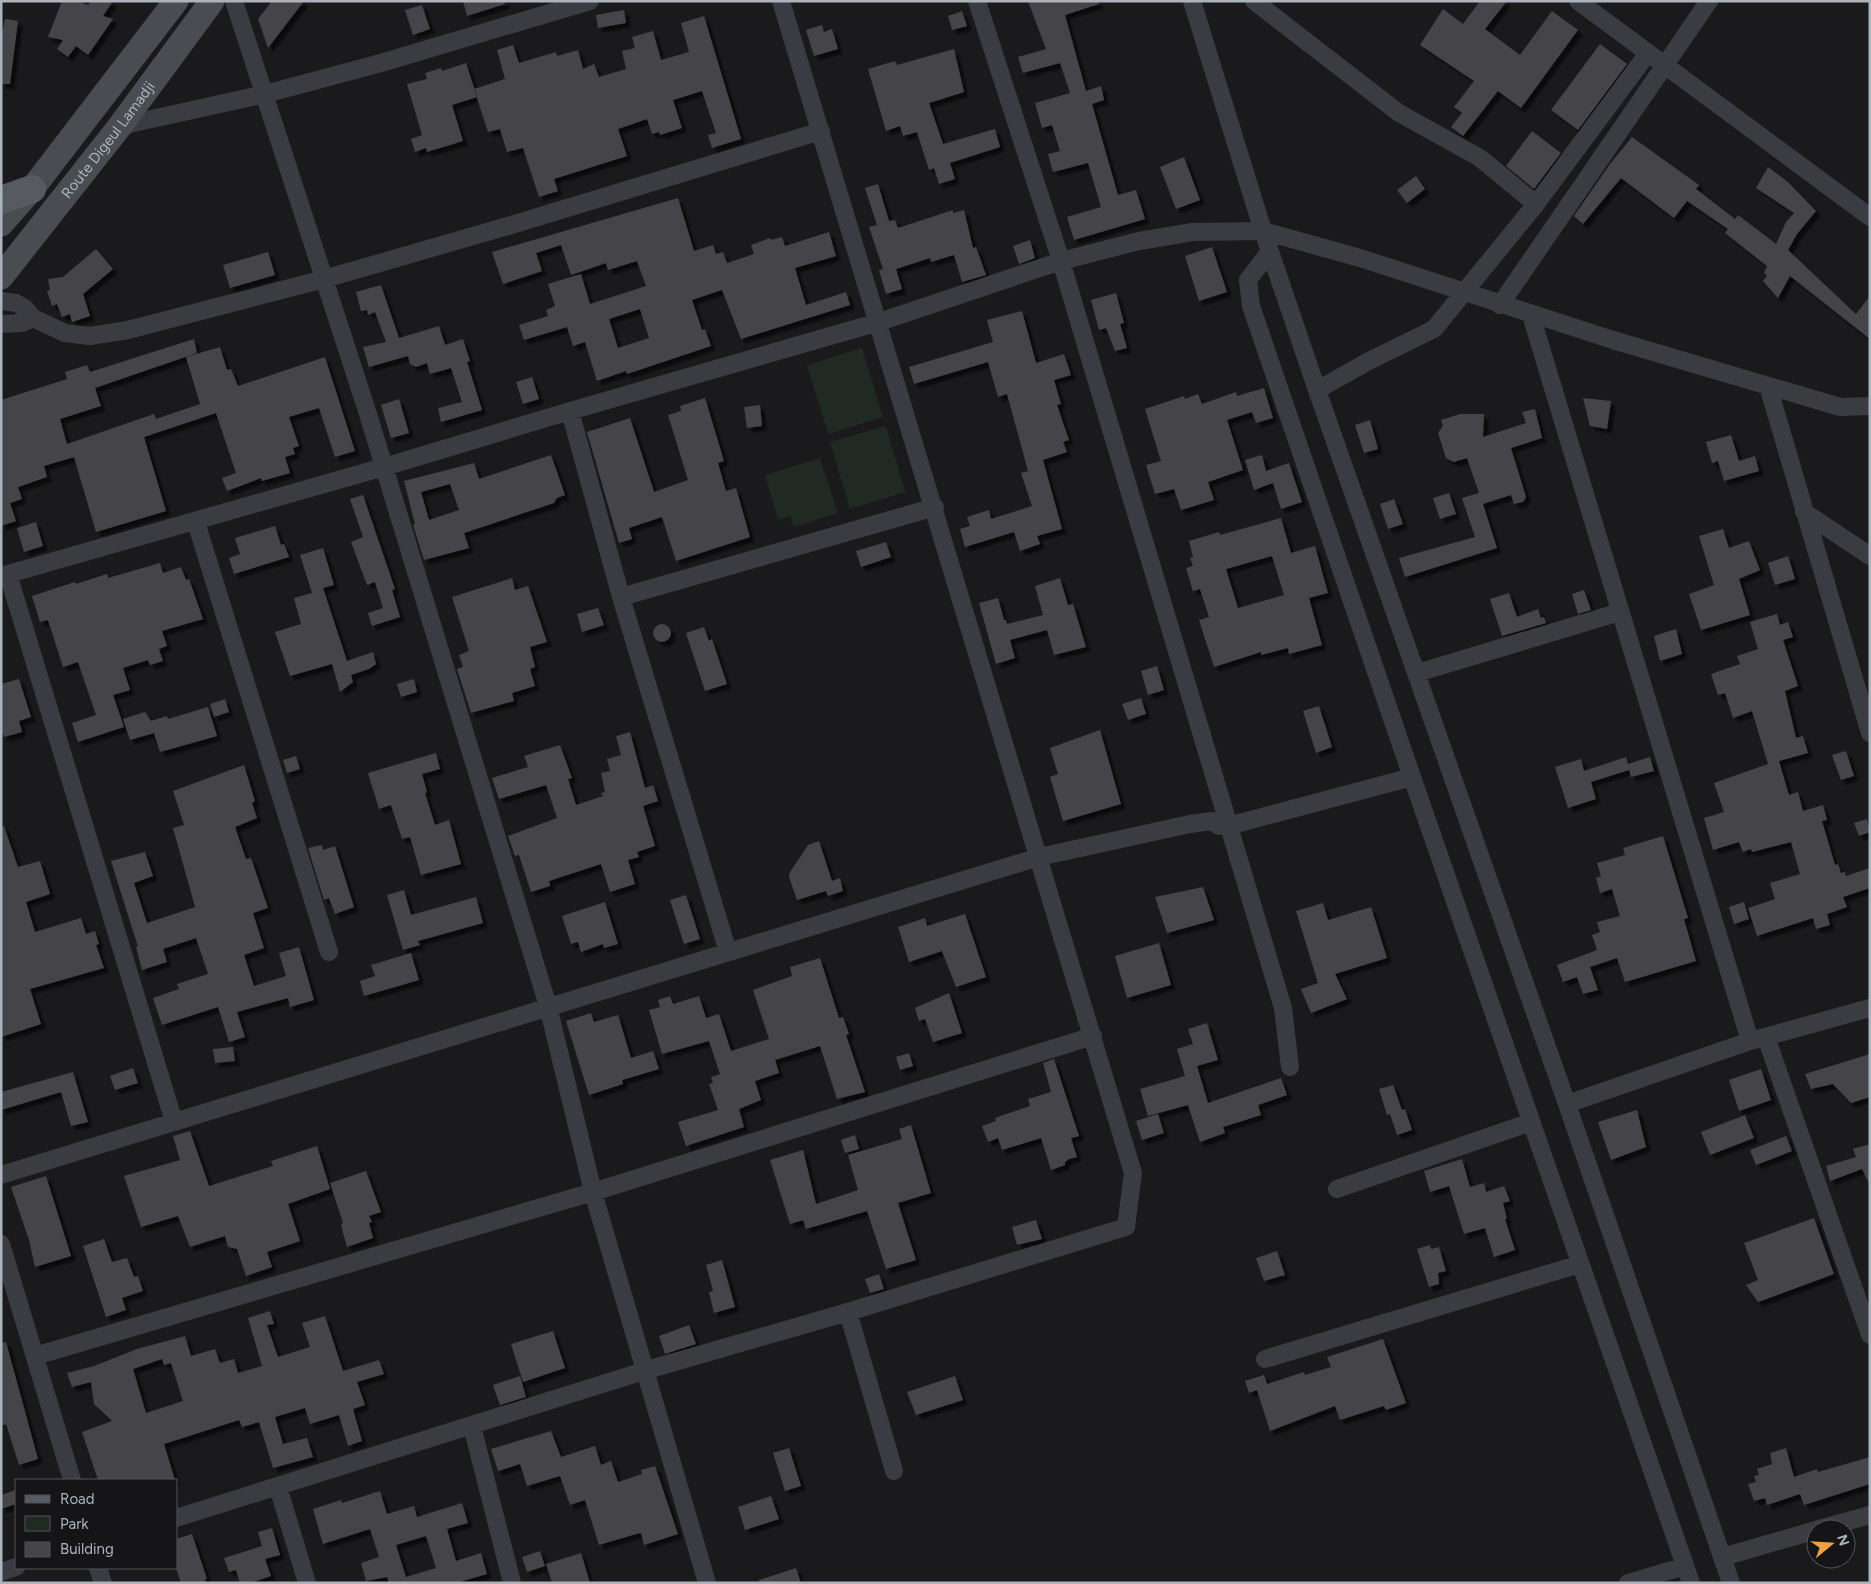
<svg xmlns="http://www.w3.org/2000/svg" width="1871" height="1584" font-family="Figtree,sans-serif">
<defs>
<filter id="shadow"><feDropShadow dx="4.5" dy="4.5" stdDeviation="1" flood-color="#0009"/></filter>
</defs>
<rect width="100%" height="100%" fill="#1a1a1c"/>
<path fill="#212a22" d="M862 348 883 417 828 434 807 365Z
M886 426 905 492 850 509 830 442Z
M820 458 838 513 794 527 790 516 778 520 765 475Z"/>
<path fill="#444549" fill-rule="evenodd" filter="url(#shadow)" d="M62 1H77L88 5 91 1H113L103 16 113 19 88 55 76 46 68 57 57 49 63 40 48 37Z
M272 1H304L268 48 258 19Z
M463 1H504L505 4 467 16Z
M1028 1H1098L1099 4 1065 15 1086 91 1101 86 1104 100 1092 104 1118 195 1136 190 1145 219 1074 240 1067 217 1101 207 1088 163 1053 172 1048 154 1060 151 1052 125 1042 128 1035 103 1070 93 1060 63 1023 73 1018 57 1046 49Z
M1480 1H1507L1485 29 1520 55 1552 11 1578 30 1521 108 1498 91 1463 136 1451 127 1462 113 1454 107 1474 81 1420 45 1443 9 1463 24Z
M422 5 430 29 413 35 405 10Z
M624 10 626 23 598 28 596 15Z
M962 11 967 26 952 30 948 16Z
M704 16 741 139 712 148 708 135 716 133 702 91 673 100 682 128 660 135 659 132 652 134 647 119 618 129 627 156 554 179 558 191 539 197 523 148 507 152 500 129 488 132 474 89 505 79 497 50 513 45 519 63 556 52 557 56 578 50 583 69 594 64 599 77 626 69 622 51 635 48 632 37 653 31 661 60 689 52 681 23Z
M5 19 18 21 10 84H1V38Z
M822 25 824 32 832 29 838 49 814 56 806 30Z
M1600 44 1627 64 1578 130 1551 110Z
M954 49 964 92 929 103 943 144 995 129 1000 147 950 163 955 179 939 184 934 168 929 170 917 132 903 136 900 126 886 131 868 69 895 61 897 65Z
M466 63 477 97 452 105 463 141 427 152 426 148 415 152 411 139 422 135 407 84 427 79 425 73 441 68 442 71Z
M1532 131 1561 153 1534 189 1506 166Z
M1632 137 1699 185 1696 189 1735 219 1738 215 1776 244 1786 222 1794 213 1756 188 1768 167 1788 182 1816 211 1797 234 1788 250 1856 314 1870 296V339L1790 276 1778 298 1763 281 1767 275 1764 273 1767 266 1725 233 1728 229 1687 201 1674 218 1621 178 1583 224 1574 216 1610 164Z
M1184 157 1200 200 1176 209 1160 167Z
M1416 176 1425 189 1407 203 1397 190Z
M878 184 889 221 895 220 898 228 953 210V213L964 210 973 248 976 247 986 275 962 282 954 255 931 262 930 258 896 269 902 289 886 294 879 270 883 269 869 227 877 225 865 188Z
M678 198 694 251 713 245 716 254 723 252 727 263 754 254 751 245 770 238 771 240 782 237 785 246 829 232 836 256 795 268 806 305 846 292 850 305 741 339 722 290 692 300 702 330 705 329 711 346 627 374 626 371 597 381 585 342 573 346 567 327 524 340 519 325 548 316 546 310 555 306 548 284 581 274 590 304 646 286 637 261 608 270 606 263 571 275 561 245 536 253 542 271 503 284 492 252ZM640 309 649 338 618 348 609 319Z
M1030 240 1035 258 1019 264 1013 246Z
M1212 247 1227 292 1199 301 1185 256Z
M96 249 113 269 83 294 90 316 72 322 70 314 62 317 57 304 52 306 47 291 50 290 48 279 63 277Z
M268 252 275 275 230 288 223 265Z
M381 285 399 338 439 326 445 345 463 339 470 361 467 362 482 410 441 422 438 408 462 402 451 368 430 374 427 363 416 367 410 364 408 356 369 367 363 347 386 342 375 312 368 315 367 310 361 311 356 292Z
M1116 293 1124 323 1120 324 1127 348 1115 351 1106 328 1099 330 1091 300Z
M1022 311 1036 363 1064 354 1071 375 1054 380 1061 404 1057 405 1069 440 1063 442 1067 452 1043 460 1062 529 1037 536 1040 544 1020 551 1014 532 965 547 960 529 970 526 967 517 989 510 991 519 1032 506 1021 473 1028 471 1007 394 998 397 988 362 914 384 909 367 993 342 987 320Z
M194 339 197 353 95 388 101 406 60 419 67 444 154 414 156 419 200 404 186 357 220 347 227 370 231 369 238 386 325 357 355 451 335 457 319 408 289 417 299 446 293 448 295 454 285 457 290 473 262 481 261 478 227 491 222 478 236 473 216 413 144 437 166 511 96 532 74 457 44 466 47 477 18 487 22 499 10 503 16 521 1 526V400L67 379 65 372 87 365 90 372Z
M532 377 539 399 523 404 516 382Z
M1264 388 1273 418 1256 423 1252 412 1227 420 1243 470 1208 482 1214 500 1181 510 1174 489 1155 494 1146 465 1161 461 1145 409 1184 396 1185 399 1198 394 1202 404 1236 392 1237 396Z
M705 398 724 461 718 463 726 491 736 488 750 537 676 561 662 517 629 528 632 539 619 543 587 432 630 418 654 492 688 480 668 415 681 411 680 406Z
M1583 398 1611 401 1607 429 1590 426Z
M399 399 409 433 391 438 381 405Z
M760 405 762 426 747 428 744 407Z
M1535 409 1542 438 1511 448 1526 497 1523 502 1514 504 1511 495 1483 504 1497 548 1405 577 1399 558 1475 537 1462 498 1479 493 1467 458 1454 462 1446 458 1438 433 1443 426 1441 420 1460 414H1484L1483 437 1526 423 1522 412Z
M1370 420 1378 449 1364 453 1355 425Z
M1731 435 1739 461 1755 456 1759 471 1724 481 1718 461 1712 463 1706 442Z
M551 455 565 495 557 498 554 503 464 533 469 548 424 560 413 525 415 524 404 481 474 463 479 479ZM450 484 459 510 429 520 421 492Z
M1262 455 1266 471 1289 463 1302 502 1281 509 1273 483 1254 490 1245 460Z
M1449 493 1456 514 1440 519 1433 498Z
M363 495 395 589 392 590 400 617 372 626 368 613 383 608 375 582 367 585 351 542 363 537 350 499Z
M1394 499 1403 524 1388 529 1380 504Z
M1281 518 1291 553 1315 546 1328 593 1309 598 1322 645 1289 654 1288 648 1261 655V652L1214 667 1199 620 1209 617 1200 589 1193 591 1186 568 1193 566 1190 558 1193 557 1189 541 1219 532 1220 535ZM1272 556 1284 595 1238 608 1226 569Z
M36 522 43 546 24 552 17 528Z
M275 526 281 545 284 544 289 557 234 574 229 558 240 554 235 538Z
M1723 529 1729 548 1749 541 1760 570 1739 579 1750 615 1701 630 1689 594 1714 585 1699 536Z
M886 542 891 557 861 567 856 551Z
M323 548 334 585 323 588 347 661 373 652 376 664 369 669 351 675 353 682 340 692 332 664 290 676 275 632 301 624 294 598 312 593 300 555Z
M1788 556 1795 579 1775 585 1768 563Z
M160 563 163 573 181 567 186 580 189 579 203 619 162 631 167 646 159 649 163 661 150 665 148 660 123 668 130 690 113 695 124 727 78 742 72 723 96 715 78 662 63 667 48 620 40 622 32 596 75 582 76 584 107 574 108 578Z
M512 578 515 590 528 586 547 642 530 647 535 667 530 669 535 686 512 693 514 701 471 713 457 669 463 667 459 655 469 651 452 597Z
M1060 578 1068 605 1073 604 1086 647 1054 655 1047 630 1010 640 1015 658 996 664 979 603 998 598 1004 620H1006L1007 624 1043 615 1035 586Z
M1584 590 1591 610 1578 614 1572 594Z
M1509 593 1517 617 1538 609 1541 618 1544 617 1546 623 1502 636 1490 599Z
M598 608 604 625 582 632 577 614Z
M1777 614 1780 625 1788 622 1793 637 1783 640 1798 686 1785 691 1796 738 1803 736 1808 753 1779 761 1789 795 1798 792 1803 811 1823 805 1827 820 1822 821 1835 865 1838 864 1841 873 1845 872 1846 876 1870 868V888L1843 897 1847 907 1827 914 1830 925 1816 929 1813 918 1757 936 1748 908 1775 899 1770 883 1800 874 1791 842 1752 852 1751 849 1743 852 1739 842 1713 850 1704 818 1724 812 1714 783 1768 764 1752 711 1733 718 1725 693 1718 695 1711 674 1740 664 1737 656 1758 649 1750 622Z
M653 633a9 9 0 1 1 18 0a9 9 0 1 1-18 0Z
M704 627 709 641 712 639 727 684 705 691 686 633Z
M1676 629 1682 654 1660 661 1654 636Z
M1157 666 1164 690 1148 695 1141 671Z
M19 679 31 717 19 721 22 732 4 737 1 729V684Z
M414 679 417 692 401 697 397 684Z
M1141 698 1146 714 1128 720 1122 704Z
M225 699 229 712 214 717 210 704Z
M1319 706 1332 747 1316 753 1303 711Z
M208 707 217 736 160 752 154 733 130 740 123 719 145 712 151 721 167 716 168 719Z
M1100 730 1121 804 1063 821 1050 777 1058 774 1050 748Z
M630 732 645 788 653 785 658 801 643 806 655 846 637 852 639 857 628 860 635 884 610 892 601 864 549 881 550 886 531 892 519 855 515 856 508 836 557 818 546 785 499 799 492 778 528 767 524 756 560 745 572 778 568 779 576 805 603 796 601 793 605 792 601 773 610 771 607 759 621 755 616 736Z
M1846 751 1854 776 1841 780 1832 755Z
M436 753 440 769 422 774 427 792 425 793 435 825 449 820 461 864 421 875 410 837 402 839 391 805 379 809 368 773Z
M296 756 300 769 287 773 283 760Z
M1626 757 1628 764 1650 757 1654 771 1631 777 1629 770 1591 782 1596 799 1568 808 1555 767 1581 759 1584 771Z
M244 765 255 801 252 803 257 818 235 827 246 859 251 858 268 908 253 913 264 948 244 955 254 986 286 976 279 953 299 947 314 1000 290 1007 288 998 237 1012 245 1037 229 1042 218 1007 162 1025 153 998 179 989 177 984 208 974 196 938 163 949 167 962 142 970 136 947H138L111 861 145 852 153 876 134 883 147 923 195 907 173 828 184 825 173 791Z
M1867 819 1870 832 1859 836 1854 823Z
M1 826H4L18 867 40 861 50 894 26 902 35 932 81 918 86 934 95 931 99 944 96 945 104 968 30 989 41 1024 1 1037Z
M1663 836 1688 918 1684 919 1696 961 1625 982 1617 958 1590 967 1598 990 1583 994 1577 977 1563 982 1557 965 1597 950 1592 935 1600 932 1597 922 1620 916 1612 889 1600 893 1596 878 1601 876 1597 863 1625 855 1623 848Z
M819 841 832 881 840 878 843 891 828 896 826 891 797 900 789 877 790 872 808 845Z
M322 845 323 850 335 846 354 907 335 914 329 898 324 900 308 848Z
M1203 887 1214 920 1167 933 1155 897Z
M404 890 411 915 476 897 483 923 418 941 420 945 403 950 387 895Z
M686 895 700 939 684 944 670 900Z
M605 902 618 944 604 948 603 944 581 952 578 942 571 944 562 916Z
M1744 902 1749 919 1734 924 1729 907Z
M1323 903 1328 920 1371 907 1387 958 1335 974 1347 999 1311 1013 1301 989 1318 983 1296 911Z
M965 914 986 977 956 987 942 951 909 962 898 927 925 918 927 926Z
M1159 943 1171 985 1127 998 1115 956Z
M411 953 419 980 364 996 360 981 375 976 371 965Z
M820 958 839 1018 843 1017 849 1034 846 1035 865 1092 837 1099 820 1046 775 1060 779 1073 755 1081 761 1100 739 1109 744 1127 686 1146 678 1122 718 1110 709 1084 713 1083 711 1077 720 1074 709 1041 662 1054 649 1010 660 1007 658 1000 670 996 673 1004 699 996 706 1018 719 1014 731 1051 769 1039 753 990 792 976 790 967Z
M949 993 962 1033 933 1042 925 1019 919 1021 915 1008Z
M591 1013 594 1022 618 1015 631 1058 653 1051 659 1069 622 1080 623 1084 589 1095 566 1021Z
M1207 1023 1218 1060 1197 1066 1208 1103 1281 1078 1287 1095 1258 1105 1261 1115 1223 1127 1225 1133 1200 1142 1188 1105 1148 1116 1140 1089 1185 1076 1177 1049 1193 1044 1188 1029Z
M233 1047 235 1061 215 1063 213 1049Z
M909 1053 913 1066 900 1070 896 1057Z
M1870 1054V1097L1851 1103 1833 1084 1811 1089 1805 1074Z
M1054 1059 1079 1136 1071 1138 1077 1157 1069 1159 1065 1162V1165L1051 1170 1041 1138 1002 1150 998 1138 988 1142 982 1126 996 1121 995 1118 1030 1106 1028 1099 1051 1092 1043 1063Z
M133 1068 138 1083 115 1090 110 1076Z
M1761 1069 1771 1100 1739 1111 1729 1080Z
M73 1072 88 1122 71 1126 61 1092 1 1110V1092Z
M1393 1085 1402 1110 1387 1115 1379 1089Z
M1405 1109 1412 1130 1397 1135 1390 1114Z
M1637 1110 1646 1147 1611 1160 1598 1122Z
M1158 1114 1164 1133 1142 1140 1136 1121Z
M1745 1115 1754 1138 1710 1155 1701 1132Z
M911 1125 931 1193 898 1203 916 1260 886 1269 867 1211 806 1229 803 1220 790 1224 770 1160 803 1150 816 1204 858 1190 848 1155 902 1139 899 1129Z
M190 1131 209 1186 273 1166 271 1161 317 1146 330 1189 288 1204 300 1241 267 1252 272 1267 246 1276 237 1249 228 1247 225 1236 190 1247 178 1216 141 1227 124 1176 180 1160 173 1136Z
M855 1135 859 1149 845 1153 841 1140Z
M1786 1136 1792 1151 1756 1165 1750 1150Z
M1870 1144V1185L1862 1169 1830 1181 1826 1166 1856 1157 1853 1149Z
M1462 1159 1470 1187 1484 1183 1486 1192 1504 1186 1510 1201 1503 1203 1507 1219H1505L1515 1250 1494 1257 1485 1228 1464 1234 1449 1186 1430 1192 1424 1171Z
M366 1171 381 1212 369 1216 372 1222 369 1223 373 1238 347 1247 343 1233 341 1224 343 1223 330 1183Z
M46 1176 71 1256 35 1267 29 1240 11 1187Z
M1814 1218 1834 1274 1758 1302 1746 1285 1758 1280 1744 1243Z
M1036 1220 1042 1239 1017 1245 1012 1227Z
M104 1239 112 1262 127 1258 134 1277 138 1276 143 1291 122 1298 126 1310 106 1317 83 1246Z
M1430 1245 1431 1249 1439 1247 1446 1271 1438 1273 1439 1284 1429 1287 1417 1249Z
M1277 1251 1285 1275 1264 1281 1256 1258Z
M722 1260 735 1307 714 1313 709 1292 713 1291 706 1265Z
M879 1274 884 1289 870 1293 865 1279Z
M270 1311 274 1324 267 1325 278 1357 310 1347 302 1323 325 1316 343 1371 379 1360 384 1374 357 1382 365 1405 353 1409 362 1441 348 1446 339 1415 310 1424 305 1408 275 1417 283 1444 307 1438 313 1457 273 1468 259 1422 242 1427 239 1420 164 1444 175 1480H98L82 1432 112 1421 94 1404 91 1382 72 1387 67 1373 94 1366 137 1349 185 1336 191 1356 215 1349 220 1363 234 1359 238 1373 262 1366 248 1318ZM162 1359 164 1365 171 1363 183 1401 146 1413 133 1369Z
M689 1325 696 1344 665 1354 659 1336Z
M553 1331 565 1368 523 1382 511 1344Z
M1383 1339 1406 1403 1386 1410 1384 1406 1340 1420 1335 1406 1270 1431 1257 1390 1249 1393 1245 1381 1264 1375 1267 1384 1304 1372 1305 1375 1331 1367 1327 1357Z
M6 1342 38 1459 19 1465 6 1424 1 1426V1343Z
M520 1376 526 1397 500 1405 493 1385Z
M955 1376 963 1400 916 1415 907 1392Z
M551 1431 561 1457 595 1446 601 1465 611 1461 618 1482 642 1474 641 1470 655 1466 678 1534 644 1545 641 1533 636 1534 599 1545 585 1500 570 1505 560 1476 527 1486 520 1464 498 1471 491 1449Z
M789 1448 801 1486 785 1491 773 1453Z
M1786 1448 1794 1477 1817 1469 1818 1472 1870 1457V1484L1804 1505 1800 1494 1767 1505 1765 1498 1754 1501 1748 1484 1756 1482 1754 1476 1759 1475 1757 1469 1772 1464 1770 1453Z
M16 1490V1504L1 1509V1495Z
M380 1491 387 1514 414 1506 417 1517 462 1503 468 1523 447 1529 456 1561 481 1553 487 1574 456 1583H389L387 1577 366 1581 361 1563 379 1557 370 1529 323 1544 313 1509 341 1500 342 1503ZM426 1536 436 1568 406 1577 396 1545Z
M771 1496 779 1519 745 1530 738 1507Z
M272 1528 280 1555 265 1559 271 1576 250 1583H240L236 1570 229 1572 224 1558 262 1546 258 1532Z
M192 1534 207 1579H205L206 1583H181L176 1568V1539Z
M540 1551 545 1566 527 1572 522 1557Z
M581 1553 590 1583H552L546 1564Z
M796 1568 801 1583H759V1580Z"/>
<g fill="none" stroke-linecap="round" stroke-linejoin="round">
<path stroke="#3b3c41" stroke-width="18" d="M234 1 368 414 548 1006 593 1192 707 1583
M977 1 1061 261 1283 1008 1290 1067
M1192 1 1263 231 1317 390 1567 1104 1731 1583
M1254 1 1399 113 1480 158 1536 204
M1578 1 1870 217
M120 126 265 94 381 63 590 1
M1270 251 1248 280 1251 306 1412 777 1691 1583
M1 301 16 303 25 308 33 318 65 333 90 336 128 330 324 279 508 226 821 131
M1500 305 1709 1
M1531 315 1750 1041
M1 324 22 323 33 318
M1768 386 1870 733
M1317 390 1369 361 1434 329 1536 204 1648 53
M570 411 621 597 728 952
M1804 512 1870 556
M196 522 329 952
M8 574 174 1122
M1 576 384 467 570 411 879 322 1061 261 1139 241 1193 232 1263 231 1360 258 1613 340 1840 407 1870 406
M621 597 935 507
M1417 673 1620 612
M1766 1037 1870 1335
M1567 1104 1750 1041 1870 1008
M1 1175 1039 857 1190 824 1212 821 1219 826H1228L1412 777
M1337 1189 1531 1122
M1 1244 72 1480
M848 1312 894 1471
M35 1356 593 1192 1093 1036
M1265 1359 1580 1264
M472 1426 512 1583
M278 1487 307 1583
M176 1518 647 1370 848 1312 1126 1227 1133 1173 781 1
M1819 1529 1870 1515
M1723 1557 1816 1530
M98 1568 103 1583
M1 1572 16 1567
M1628 1583 1685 1566"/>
<g stroke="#494c51" stroke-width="25">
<path d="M1 224 32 189 176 1"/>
<path id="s1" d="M1 277 120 126 212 1"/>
</g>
<path stroke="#575a60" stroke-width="28" d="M1 200 32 189"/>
</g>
<g text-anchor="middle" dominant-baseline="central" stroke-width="4" stroke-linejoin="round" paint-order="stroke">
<g font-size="15" fill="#acb3bb" stroke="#151517">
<text stroke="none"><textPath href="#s1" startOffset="174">Route Digeul Lamadji</textPath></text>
</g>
</g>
<rect width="1871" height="1584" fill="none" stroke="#acb3bb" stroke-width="5"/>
<rect x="15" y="1479" width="162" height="90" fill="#151517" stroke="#515459"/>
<rect x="25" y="1495" width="25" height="8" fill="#575a60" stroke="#515459"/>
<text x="60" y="1504" font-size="15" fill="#acb3bb">Road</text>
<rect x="25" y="1516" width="25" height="15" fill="#212a22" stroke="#515459"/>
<text x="60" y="1529" font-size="15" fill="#acb3bb">Park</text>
<rect x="25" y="1542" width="25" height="15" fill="#444549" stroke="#515459"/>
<text x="60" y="1554" font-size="15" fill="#acb3bb">Building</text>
<g transform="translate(1831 1544) rotate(72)"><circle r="24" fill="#151517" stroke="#515459"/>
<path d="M0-4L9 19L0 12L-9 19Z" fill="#f0a03d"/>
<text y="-8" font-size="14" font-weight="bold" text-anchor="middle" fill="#acb3bb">N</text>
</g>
</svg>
